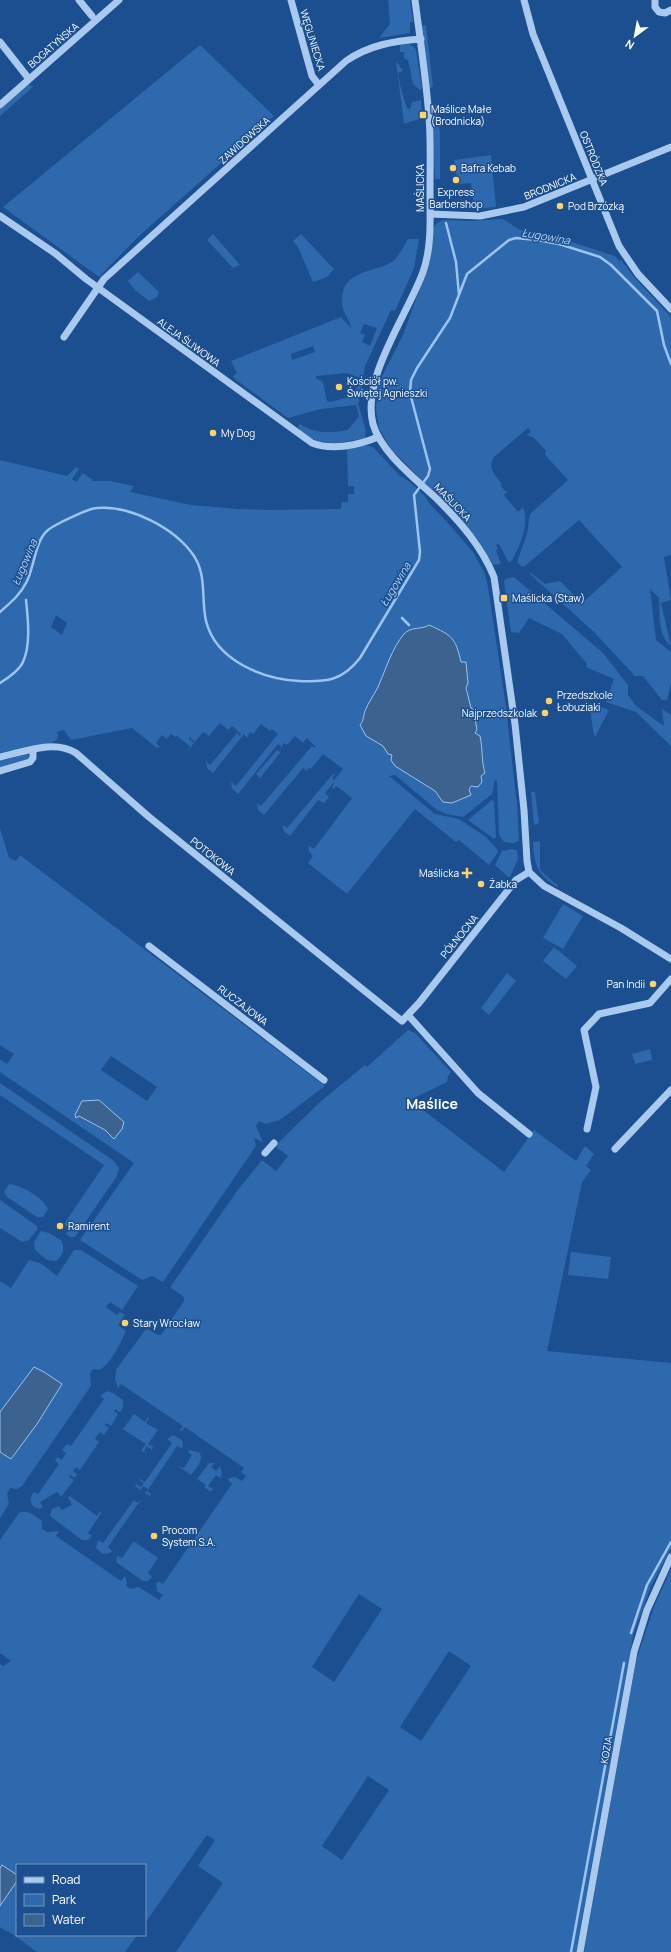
<svg xmlns="http://www.w3.org/2000/svg" width="671" height="1952" font-family="Manrope,sans-serif">
<rect width="100%" height="100%" fill="#1b4f8f"/>
<path fill="#2e69ad" fill-rule="evenodd" d="M388 0H410L413 22H410V33L379 38 390 24Z
M426 25 433 87 429 88 421 26Z
M409 44 414 47 416 50 422 88 420 90 413 84 408 60 404 58V52H400V45Z
M200 45 274 116 138 237 99 277 3 207Z
M396 61 403 71 398 73 400 85 407 108 410 109 412 102 421 100 422 118 404 124Z
M29 84 33 87 0 116V109Z
M434 105 436 106 440 132V179H435L432 110Z
M491 155 496 207 474 209 471 183 458 184 454 160Z
M503 219 520 230 550 235 615 256 619 261 621 260 635 278 671 317V555L664 557 671 600 661 603 671 646C657 634 660 614 659 598L650 589 656 640 671 652V683L667 700H662L643 676H635L594 632 530 574 531 573 545 584 560 581 582 603 622 567 579 520 525 566 522 567 517 562 527 534 530 514 568 480 545 455 546 451 534 438 527 435 531 431 528 428 494 457C487 468 495 475 502 484L500 485 505 491H508L504 495 518 512 523 507C530 524 520 546 512 560L509 563 499 544 496 545 498 549 496 550 501 564 493 565 479 541 460 519 391 449 379 428 376 409 378 384 403 335 430 260 432 230 437 223 443 220 471 221Z
M213 234 240 265 233 268 207 240Z
M301 234 334 269 327 277 313 282 298 247 293 241Z
M408 239H419L414 268 395 311 391 310 365 366 363 379 347 373 316 376V378L323 382 327 401 330 402 346 398 363 382 358 404 366 431 365 438C345 442 324 448 306 435 302 432 299 431 298 426L300 424C314 434 332 433 348 430L359 416 356 405 321 409 288 418 235 379 233 376 237 373 231 361 341 317 351 328C351 320 341 313 342 300 342 270 373 273 392 262 398 258 404 246 408 239ZM364 324 377 328 370 346 362 342 365 335 360 333ZM313 346 315 352 292 360 291 354Z
M138 272 159 292 157 297 149 301 135 290 128 281Z
M364 445 373 447 399 475 410 482 424 495 429 503 447 522 473 552 485 574 488 587 506 707 516 797 517 801 519 841 513 843 504 842 499 835 497 781 495 780 492 794 463 817 446 814 437 810 395 775 389 776 435 814 459 819 486 837 497 849 498 852 489 865 459 840 456 842 415 809 347 894 308 863 313 856C310 853 307 850 309 846L314 849 352 798 336 786 334 789 332 787 334 784 333 783 325 793 329 797 324 803 318 800 290 836C286 833 282 831 283 825L287 828 333 774 335 775 332 778 334 780 343 769 323 754 311 769 309 767 306 773 307 771 303 768 264 815 258 810 257 803 261 806 312 746 315 748 316 747 307 738 303 743 295 736 287 745 284 743 282 746 284 749 278 744 238 794 232 788 231 782 236 786 278 734 272 729 270 731 261 724 253 734 250 732 247 738 244 734 213 773 207 768 206 761 210 765 237 733 240 736 241 734 232 726 228 730 220 723 209 736 203 732 195 742 191 739V736L189 739 194 743 187 752 190 746 177 736 175 737 171 734 167 739 162 735 156 743 160 747H157L158 749 132 728 71 740 64 730 57 732 58 735 57 740 51 743 0 753V460L67 476 76 467 79 469 72 479 76 482 83 473 93 480 91 481H110L134 486 130 492 191 505 238 509 268 510 341 509 342 502H348V494H354V486H348L347 449ZM56 615 67 623 62 635 51 627ZM429 625 444 632 455 641 461 662 465 668 469 704 477 730 475 733C483 745 480 760 485 773L481 776V779L469 790 444 802 435 791 400 769 392 755 383 746 366 736 360 725C364 720 363 717 365 711 368 703 374 695 378 687 386 669 392 648 404 634 411 626 422 630 429 625Z
M514 577 603 653 628 685V695L636 706 664 726 662 709 671 715V746L636 712 606 702 614 679 586 667 587 664 562 634 529 618 519 633 511 632 504 582 505 579Z
M589 703 609 710 595 737 594 736Z
M277 750 281 752 260 778 256 774Z
M26 754 30 756 28 760 0 768V761Z
M531 792H535L539 823 534 825Z
M492 800 494 801 496 837 494 839 468 820Z
M0 828 9 858 16 861 20 855 325 1086 280 1120 266 1124 259 1121 256 1126 263 1142 254 1138 256 1146 163 1282 152 1276 142 1280 80 1240 134 1163 0 1072V1059L7 1064 14 1054 0 1045ZM111 1056 157 1087 147 1101 101 1070ZM79 1116 122 1129 109 1135 105 1130Z
M540 841V870L558 886 557 887C537 874 534 865 533 842Z
M511 849 517 850 518 859 510 877H508L495 865 502 851Z
M563 904 583 916 563 949 543 938Z
M554 947 577 966 566 979 543 961Z
M507 973 516 981 489 1015 481 1008Z
M408 1030 415 1033 451 1072 448 1076 447 1082 410 1100 504 1172 534 1130 576 1161 585 1146 594 1154 586 1166 591 1170 582 1182 547 1351 671 1363V1549L651 1586 633 1636 576 1952H176L223 1883 198 1866 215 1840 207 1835 145 1923V1865H17V1875L2 1865 0 1868V1664L3 1666 11 1661 0 1653V1540L19 1513C28 1509 35 1516 42 1521V1529L47 1532 59 1531 56 1536 121 1581 125 1576 127 1583 126 1586 131 1589 139 1587 159 1600 163 1595 157 1591 156 1584 159 1581 163 1584 232 1484 228 1480 229 1478 235 1477 242 1481 246 1476 241 1472 244 1468 185 1427 181 1432 180 1430 183 1426 121 1384 118 1388 115 1379 116 1370 145 1330 148 1329 158 1335H161L184 1301V1297L171 1288V1286L237 1191 262 1160 276 1171 288 1156 275 1146 319 1103 365 1065 367 1067ZM359 1594 382 1609 334 1682 312 1667ZM449 1651 471 1666 421 1741 400 1727ZM368 1776 389 1790 342 1860 322 1846Z
M650 1049 652 1060 635 1064 632 1054Z
M0 1083 114 1161 119 1168 117 1176 75 1237H70L66 1234 69 1228 64 1224 104 1165 0 1095Z
M9 1184C21 1185 43 1197 48 1209L43 1217H37L7 1197 4 1192Z
M0 1200 37 1226V1230L29 1240 22 1242 0 1228Z
M41 1231 49 1233 62 1241C64 1250 64 1255 56 1261L47 1260 35 1250 34 1242Z
M74 1250H81L138 1286 122 1310 110 1302 106 1307 117 1315 120 1312 125 1315 118 1325 126 1331C120 1344 112 1362 100 1370L93 1369 90 1374 91 1386 22 1486 17 1489 10 1488 7 1494 9 1504 0 1518V1453L11 1459 37 1424 62 1384 44 1372 34 1367 0 1412V1281L11 1288 29 1260 42 1264 57 1276Z
M571 1252 611 1257 608 1279 568 1275Z
M107 1391 113 1393 123 1400V1408L120 1412 115 1409 114 1411 118 1414 111 1426 106 1423 105 1425 109 1428 104 1435 100 1432 95 1439 99 1442 80 1470 76 1467 73 1471 77 1474 75 1478 70 1475 69 1477 74 1480 61 1497 57 1492 40 1502 43 1507 40 1509 34 1507C29 1501 30 1497 34 1492L38 1494 59 1464 55 1461 57 1457 62 1460 66 1453 62 1450 67 1444 71 1446 104 1399 100 1396Z
M134 1414 145 1422 148 1417 149 1418 146 1423 158 1430 148 1444 153 1447 152 1450 147 1446 144 1451 149 1454 141 1451 146 1444 118 1426 123 1429Z
M173 1435 182 1440 183 1446 182 1449 177 1446 147 1491 151 1494 150 1496 145 1493 148 1489 143 1486 141 1490 135 1486 136 1484 141 1487 144 1483 139 1480 140 1479 145 1482 172 1443 167 1439Z
M189 1450 199 1452C205 1460 196 1468 191 1475L178 1466 184 1468 192 1455 188 1452Z
M209 1463H215L211 1467 216 1471 220 1466 222 1474 220 1478 216 1475 208 1486 213 1489 211 1492 204 1487 206 1485 197 1479Z
M70 1496 97 1516 100 1511 101 1513 88 1533 92 1536 88 1540H82L50 1516 52 1509 59 1506 62 1510 72 1505 68 1497Z
M134 1500 138 1503 139 1501 144 1504 140 1502 137 1505 108 1547 112 1551 110 1553 103 1554 96 1548 98 1540 103 1543Z
M133 1542H135L158 1558 148 1573 152 1577 148 1581H143L116 1562 117 1556 122 1558Z
M671 1569V1952H584L636 1661 654 1607Z
M17 1881V1935H137L125 1952H37L8 1931 7 1932 0 1927V1906Z"/>
<path fill="#3c6290" stroke="#9cc4f0" d="M429 625C453 636 455 637 461 662H466L468 683 466 688 471 708 476 711 477 716 475 718 477 730 475 733 480 736C483 749 481 760 485 773L481 776 482 782 478 787 471 786 469 790 471 795 452 803 443 802 435 791 395 766 391 760 392 755 388 754 383 746 366 736 360 725C364 720 363 717 365 711 368 703 374 695 378 687 386 669 392 648 404 634 411 626 422 630 429 625Z
M99 1100 124 1122 122 1129 114 1139 105 1130 79 1116 76 1118 75 1115 82 1101Z
M34 1367 44 1372 62 1384 37 1424 11 1459 0 1452V1412Z
M2 1865 17 1875V1881L0 1906V1868Z"/>
<g fill="none" stroke-linecap="round" stroke-linejoin="round">
<path stroke="#9cc4f0" stroke-width="2.5" d="M446 223 456 262 459 295
M0 612C10 603 20 595 26 583 35 567 34 542 48 530 54 525 89 508 97 508 130 505 175 528 194 556 207 576 201 599 206 621 216 661 263 679 299 681 327 682 342 681 360 658L419 560 420 552 414 495 428 476 430 469 410 393 411 380 417 368 450 318 467 274 509 240 516 238 537 240 559 244 600 257 611 265 657 311 664 345 671 364
M402 618 409 625
M0 683C8 678 19 671 23 662 31 645 28 619 26 600
M631 1633 647 1585 671 1542
M571 1952 624 1663"/>
<path stroke="#a9c9ee" stroke-width="7" d="M79 0 92 16
M291 0 312 76 319 85
M415 0C420 39 426 78 429 117 431 141 430 166 430 190 430 217 432 247 423 272 407 316 361 378 373 424 381 453 417 480 438 500 461 523 482 547 494 577L515 724 524 810 527 861 529 872 544 886 621 928 671 959
M524 0 533 34 619 246 638 274 671 309
M655 0V7L659 12 665 13 671 10
M0 42 29 79
M0 105 119 0
M430 214 480 216 524 207 671 147
M0 216 56 254 86 279 312 443C332 451 359 445 378 437
M64 337 104 279 346 61C369 45 394 41 421 39
M0 757C24 752 54 739 76 753L149 817 402 1021 419 1003 516 880 529 872
M0 771 30 762 33 758V750
M149 946 324 1080
M408 1015 478 1093 529 1134
M587 1129 596 1087 584 1030 599 1014 650 1003 671 979
M615 1149 671 1090
M265 1153 274 1143
M580 1952 634 1652 647 1610 671 1557"/>
</g>
<g fill="#ffd166" stroke="#1b4f8f" stroke-width="1.5">
<rect x="419" y="111" width="8" height="8" rx="2"/>
<circle cx="453" cy="168" r="4"/>
<circle cx="456" cy="180" r="4"/>
<circle cx="560" cy="206" r="4"/>
<circle cx="339" cy="387" r="4"/>
<circle cx="213" cy="433" r="4"/>
<rect x="500" y="594" width="8" height="8" rx="2"/>
<circle cx="549" cy="701" r="4"/>
<circle cx="545" cy="713" r="4"/>
<path d="M465 867h4v4h4v4h-4v4h-4v-4h-4v-4h4z"/>
<circle cx="481" cy="884" r="4"/>
<circle cx="653" cy="984" r="4"/>
<circle cx="60" cy="1226" r="4"/>
<circle cx="125" cy="1323" r="4"/>
<circle cx="154" cy="1536" r="4"/>
</g>
<g text-anchor="middle" dominant-baseline="central" stroke-width="3" stroke-linejoin="round" paint-order="stroke">
<g font-size="10" fill="#fff" stroke="#1b4f8f">
<text transform="translate(313 40) rotate(73)">WĘGLINIECKA</text>
<text transform="translate(53 45) rotate(-41)">BOGATYŃSKA</text>
<text transform="translate(244 140) rotate(-42)">ZAWIDOWSKA</text>
<text transform="translate(594 158) rotate(68)">OSTRÓDZKA</text>
<text transform="translate(550 186) rotate(-22)">BRODNICKA</text>
<text transform="translate(420 188) rotate(-90)">MAŚLICKA</text>
<text transform="translate(189 342) rotate(36)">ALEJA ŚLIWOWA</text>
<text transform="translate(453 502) rotate(46)">MAŚLICKA</text>
<text transform="translate(213 856) rotate(39)">POTOKOWA</text>
<text transform="translate(459 936) rotate(-51)">PÓŁNOCNA</text>
<text transform="translate(243 1005) rotate(37)">RUCZAJOWA</text>
<text transform="translate(606 1750) rotate(-80)">KOZIA</text>
</g>
<g font-size="10" fill="#fff" stroke="#1b4f8f" text-anchor="start">
<text x="431" y="109">Maślice Małe<tspan x="431" dy="12">(Brodnicka)</tspan></text>
<text x="461" y="168">Bafra Kebab</text>
<text x="456" y="192" text-anchor="middle">Express<tspan x="456" dy="12">Barbershop</tspan></text>
<text x="568" y="206">Pod Brzózką</text>
<text x="347" y="381">Kościół pw.<tspan x="347" dy="12">Świętej Agnieszki</tspan></text>
<text x="221" y="433">My Dog</text>
<text x="512" y="598">Maślicka (Staw)</text>
<text x="557" y="695">Przedszkole<tspan x="557" dy="12">Łobuziaki</tspan></text>
<text x="537" y="713" text-anchor="end">Najprzedszkolak</text>
<text x="459" y="873" text-anchor="end">Maślicka</text>
<text x="489" y="884">Żabka</text>
<text x="645" y="984" text-anchor="end">Pan Indii</text>
<text x="68" y="1226">Ramirent</text>
<text x="133" y="1323">Stary Wrocław</text>
<text x="162" y="1530">Procom<tspan x="162" dy="12">System S.A.</tspan></text>
</g>
<g font-size="11" font-style="italic" fill="#b5d3f5" stroke="#1b4f8f">
<text transform="translate(546 236) rotate(10)">Ługowina</text>
<text transform="translate(24 562) rotate(-67)">Ługowina</text>
<text transform="translate(395 584) rotate(-59)">Ługowina</text>
</g>
<g font-size="14" font-weight="bold" fill="#fff" stroke="#1b4f8f">
<text x="432" y="1103">Maślice</text>
</g>
</g>
<rect x="16" y="1864" width="130" height="72" fill="#1b4f8f" stroke="#7695bc"/>
<rect x="24" y="1877" width="20" height="6" fill="#a9c9ee" stroke="#7695bc"/>
<text x="52" y="1884" font-size="12" fill="#ffffff">Road</text>
<rect x="24" y="1894" width="20" height="12" fill="#2e69ad" stroke="#7695bc"/>
<text x="52" y="1904" font-size="12" fill="#ffffff">Park</text>
<rect x="24" y="1914" width="20" height="12" fill="#3c6290" stroke="#7695bc"/>
<text x="52" y="1924" font-size="12" fill="#ffffff">Water</text>
<g transform="translate(635 36) rotate(212)" stroke="#1b4f8f" stroke-width="3" paint-order="stroke">
<path d="M0-3L7 15L0 10L-7 15Z" fill="#ffffff"/>
<text y="-6" font-size="11" font-weight="bold" text-anchor="middle" fill="#ffffff">N</text>
</g>
</svg>
